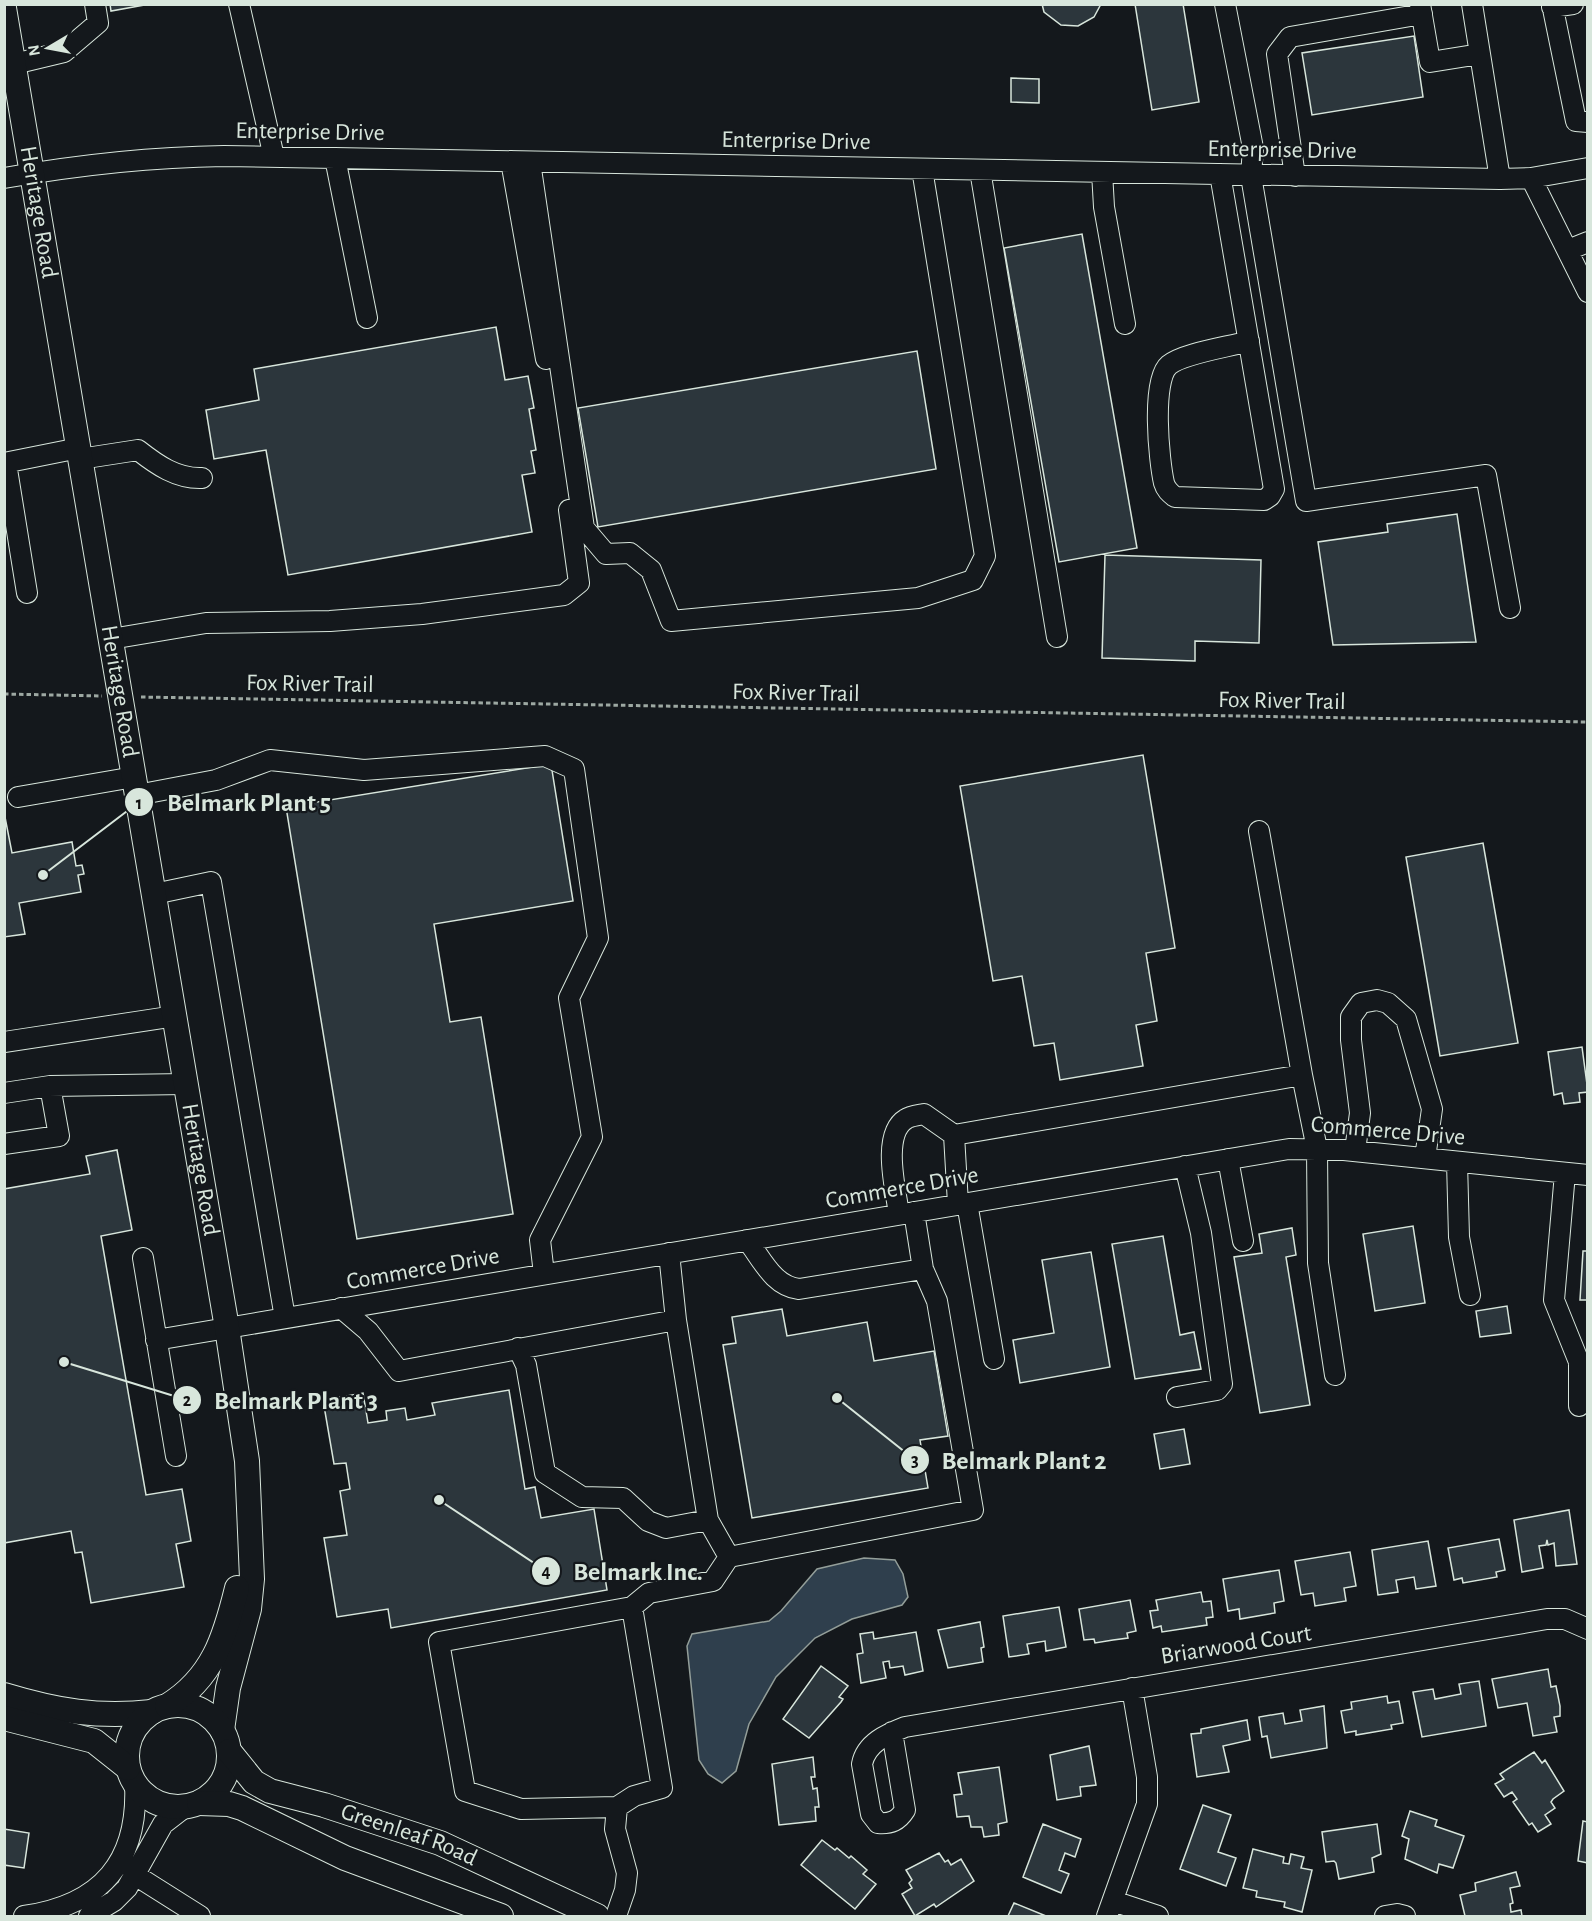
<svg xmlns="http://www.w3.org/2000/svg" width="1592" height="1921" font-family="'Alegreya Sans',sans-serif">
<rect width="100%" height="100%" fill="#14181c"/>
<path fill="#2f3f4d" stroke="#939e99" stroke-width="1.5" d="M864 1558 895 1560 903 1574 908 1597 902 1605 852 1619 815 1638 776 1677 749 1724 736 1771 722 1783 708 1774 699 1760 687 1646 692 1634 769 1621 781 1611 817 1569Z"/>
<path fill="#2c363c" stroke="#d8e6dc" stroke-width="1.5" d="M110 4H150L111 11Z
M1042 4H1101L1094 17 1078 26 1061 25 1044 12Z
M1135 4H1183L1199 102 1152 110Z
M1414 36 1423 97 1312 115 1302 53Z
M1011 78 1039 79V103L1011 102Z
M1082 234 1137 548 1059 562 1004 248Z
M496 327 505 380 528 376 534 408 529 409 536 450 531 451 535 473 522 475 532 532 288 575 266 450 214 459 206 410 259 400 254 369Z
M917 351 936 469 598 527 578 408Z
M1457 514 1476 642 1333 645 1318 542 1388 532 1387 524Z
M1105 555 1261 560 1259 643 1195 641V661L1102 658Z
M1143 755 1175 948 1146 953 1157 1021 1136 1025 1143 1066 1060 1080 1054 1043 1034 1046 1022 976 993 981 960 786Z
M551 764 573 901 434 924 450 1022 481 1017 513 1214 357 1239 286 807Z
M4 812 12 853 72 842 76 866 82 865 84 874 78 875 81 892 19 903 25 934 4 937Z
M1483 843 1518 1043 1440 1056 1406 857Z
M1582 1047 1588 1092 1579 1093 1580 1102 1564 1104 1562 1093 1554 1095 1548 1052Z
M117 1150 132 1230 101 1236 146 1495 182 1489 191 1541 176 1544 184 1587 91 1603 82 1552 75 1553 71 1531 4 1543V1189L90 1174 86 1156Z
M1413 1226 1425 1303 1375 1311 1363 1234Z
M1292 1228 1296 1255 1286 1257 1310 1405 1260 1413 1234 1257 1262 1253 1259 1234Z
M1163 1236 1180 1335 1194 1332 1201 1369 1135 1379 1112 1244Z
M1583 1251H1588V1300H1580Z
M1091 1252 1110 1367 1020 1383 1013 1340 1054 1333 1042 1260Z
M1507 1306 1511 1333 1480 1337 1476 1311Z
M782 1309 787 1336 867 1322 874 1361 934 1351 948 1436 920 1440 928 1488 752 1518 723 1345 736 1343 732 1317Z
M509 1390 525 1489 535 1487 541 1518 594 1509 607 1590 391 1628 388 1609 337 1617 324 1538 347 1535 340 1491 350 1489 346 1463 334 1464 323 1400 363 1393 368 1423 387 1420 386 1411 405 1408 407 1420 435 1415 432 1403Z
M1184 1429 1190 1464 1160 1469 1154 1434Z
M1569 1510 1577 1564 1556 1566 1554 1543 1548 1545 1547 1540 1546 1545 1539 1546 1543 1568 1522 1572 1514 1520Z
M1499 1539 1505 1570 1496 1572 1497 1577 1463 1583 1462 1578 1454 1580 1448 1548Z
M1428 1541 1436 1586 1416 1589 1414 1577 1396 1580 1398 1592 1378 1595 1372 1550Z
M1350 1552 1356 1586 1344 1588 1346 1601 1315 1606 1313 1593 1301 1595 1295 1561Z
M1279 1570 1284 1601 1274 1603 1275 1613 1240 1619 1239 1609 1228 1611 1223 1579Z
M1201 1592 1203 1602 1211 1601 1213 1617 1206 1618 1207 1625 1162 1632 1161 1626 1153 1628 1150 1611 1158 1610 1156 1600Z
M1130 1600 1136 1631 1127 1633 1128 1638 1113 1640 1095 1643 1094 1639 1084 1640 1079 1609Z
M1059 1607 1066 1647 1046 1651 1045 1641 1027 1644 1029 1654 1009 1657 1003 1616Z
M980 1622 984 1647 981 1648 983 1662 948 1668 938 1630Z
M873 1632 874 1639 916 1632 923 1671 905 1675 903 1666 890 1668 889 1661 883 1662 886 1678 861 1683 857 1654 863 1653 860 1634Z
M821 1666 848 1686 839 1697 843 1699 841 1702 809 1738 783 1719Z
M1548 1669 1551 1687 1556 1686 1560 1706V1716L1554 1717 1557 1732 1533 1736 1527 1703 1498 1708 1492 1679Z
M1479 1681 1486 1726 1422 1737 1413 1692 1433 1689 1435 1699 1461 1694 1459 1684Z
M1387 1696 1388 1703 1399 1701 1403 1723 1391 1725 1392 1729 1356 1735V1731L1345 1733 1341 1711 1352 1709 1351 1702Z
M1324 1706 1327 1748 1271 1758 1267 1736 1262 1737 1259 1717 1283 1713 1285 1724 1302 1721 1300 1710Z
M1247 1720 1250 1740 1223 1746 1229 1772 1197 1777 1191 1734 1201 1733V1729Z
M1089 1746 1096 1785 1080 1787 1081 1796 1057 1800 1050 1755Z
M1534 1752 1542 1763 1545 1760 1564 1791 1553 1799 1551 1802 1555 1808 1545 1815 1551 1824 1538 1832 1532 1823 1529 1825 1513 1802 1517 1799 1512 1792 1504 1797 1495 1784 1504 1779 1500 1774Z
M813 1757 815 1777H811L813 1789 817 1788 819 1807H815L816 1821 779 1825 772 1764Z
M999 1767 1007 1822 998 1824 999 1835 984 1837 982 1827H971L969 1816 957 1817 954 1795 962 1794 958 1773Z
M1203 1805 1231 1815 1218 1852 1236 1858 1226 1886 1180 1869Z
M1410 1811 1437 1820 1435 1826 1464 1836 1453 1868 1439 1864 1437 1873 1405 1859 1409 1839 1402 1836Z
M1583 1821 1588 1822V1863L1578 1861Z
M1043 1824 1081 1839 1075 1857 1065 1853 1059 1870 1069 1874 1061 1893 1023 1877Z
M1377 1824 1381 1854 1372 1858 1374 1872 1339 1879 1336 1863 1334 1861 1326 1862 1322 1832Z
M4 1829 29 1833 24 1868 4 1865Z
M822 1840 835 1850 837 1848 849 1858 851 1856 867 1870 863 1874 876 1884 855 1909 801 1865Z
M1253 1849 1284 1857 1283 1863 1289 1864 1291 1854 1304 1857 1301 1868 1312 1870 1302 1912 1284 1907 1285 1902 1256 1897 1257 1891 1243 1888Z
M939 1853 945 1862 948 1860 951 1865 961 1859 974 1881 936 1907 934 1904 915 1916 902 1894 912 1888 909 1883 912 1880 906 1870Z
M1516 1872 1520 1886 1510 1888 1513 1903 1510 1904 1511 1912 1521 1910 1522 1916H1465L1460 1895 1476 1891 1475 1883Z
M1014 1903 1046 1916H1008Z"/>
<g fill="none" stroke-linecap="round" stroke-linejoin="round">
<defs>
<path id="minor" d="M239 4 274 157
M1225 4 1253 148 1251 176 1306 501 1486 475 1510 608
M1420 4 1430 62 1480 54
M1472 4 1500 179
M1552 4 1576 121 1588 122
M1552 7 1573 4
M14 64 64 52 98 23 95 4
M335 158 367 318
M511 161 546 359
M530 162 584 528 606 554 630 553 651 570 671 621 918 598 973 580 985 556 922 169
M980 170 1057 637
M1102 172 1104 207 1125 324
M1220 174 1274 489 1270 496 1264 500 1175 497C1170 493 1166 490 1164 483 1159 461 1151 380 1169 365 1184 353 1229 347 1249 341
M1295 176 1277 54 1290 37 1422 14
M4 178C78 165 150 157 224 156L1500 179 1531 178 1588 168
M1531 178 1588 292
M1568 250 1588 242
M80 459 138 450C157 465 177 479 202 478
M4 463 79 448
M6 463 27 593
M111 639 206 623 330 621 422 614 564 595 579 583 569 510
M137 795 216 780 270 760 364 770 545 756 574 769 598 938 569 998 592 1137 540 1240 544 1274
M18 797 134 777
M1259 831 1302 1075
M154 894 211 882 285 1318
M4 1042 175 1016
M4 1093 50 1086 186 1084
M4 1144 59 1136 50 1086
M1355 1151 1360 1113 1351 1040V1017L1361 1003 1377 1000 1388 1003 1406 1019 1432 1109 1425 1158
M1228 1159 1243 1241
M1457 1162 1459 1237 1470 1295
M1565 1173 1554 1300 1579 1362V1406
M967 1203 994 1359
M958 1204 954 1135 1302 1075 1317 1149 1318 1263 1335 1375
M899 1214C896 1191 881 1134 906 1119 910 1116 919 1115 924 1114L954 1135
M747 1240C762 1259 773 1286 799 1289L923 1269
M143 1258 176 1456
M341 1308 368 1331 399 1371 676 1320
M156 1340 1289 1149 1344 1150 1588 1175
M518 1348 526 1365 545 1473 582 1497 623 1498 648 1521 666 1528 708 1520 676 1320 669 1253
M1177 1397 1217 1390 1222 1384 1201 1233 1185 1166
M708 1520 729 1557 973 1510 937 1301 923 1269 914 1212
M892 1732 905 1810C898 1821 891 1824 878 1823L871 1814 862 1764C866 1743 887 1734 905 1727L1547 1619H1565L1588 1629
M617 1807 521 1809 465 1791 439 1642 632 1607
M135 1875 200 1916
M1113 1901 1158 1916
M24 1916C101 1905 139 1862 135 1783
M89 1916 114 1901 127 1888 163 1824 185 1807
M616 1916 625 1890 627 1873 615 1829 617 1807 634 1796 662 1788 632 1607 649 1593 713 1581 729 1557
M1107 1916 1147 1804V1777L1132 1688
M1385 1916 1397 1914 1405 1916"/>
<g id="major">
<path id="s1" d="M4 8 227 1328 247 1461 252 1579 249 1609 228 1688 222 1730"/>
<path d="M4 1695C57 1711 98 1718 152 1712"/>
<circle cx="178" cy="1756" r="51"/>
<path d="M167 1706C213 1678 225 1637 237 1588"/>
<path d="M4 1718 94 1741 128 1768"/>
<path id="s2" d="M229 1751 254 1782 270 1791 324 1805 440 1843 597 1916"/>
<path d="M199 1803 229 1804 242 1808 345 1858 501 1916"/>
</g>
</defs>
<use href="#minor" stroke="#d8e6dc" stroke-width="22"/>
<use href="#major" stroke="#d8e6dc" stroke-width="26"/>
<path stroke="#9da8a2" stroke-width="3" stroke-dasharray="4.5 3" stroke-linecap="butt" d="M4 694 102 696
M141 697 1588 722"/>
<use href="#minor" stroke="#14181c" stroke-width="20"/>
<use href="#major" stroke="#14181c" stroke-width="24"/>
</g>
<g text-anchor="middle" dominant-baseline="central" stroke-width="4.5" stroke-linejoin="round" paint-order="stroke">
<g font-size="24" fill="#d8e6dc" stroke="#14181c">
<text transform="translate(310 132) rotate(1)">Enterprise Drive</text>
<text transform="translate(796 141) rotate(1)">Enterprise Drive</text>
<text transform="translate(1282 150) rotate(1)">Enterprise Drive</text>
<text stroke="none"><textPath href="#s1" startOffset="207">Heritage Road</textPath></text>
<text transform="translate(310 684) rotate(1)">Fox River Trail</text>
<text stroke="none"><textPath href="#s1" startOffset="693">Heritage Road</textPath></text>
<text transform="translate(796 693) rotate(1)">Fox River Trail</text>
<text transform="translate(1282 701) rotate(1)">Fox River Trail</text>
<text transform="translate(1388 1131) rotate(5)">Commerce Drive</text>
<text stroke="none"><textPath href="#s1" startOffset="1178">Heritage Road</textPath></text>
<text transform="translate(902 1188) rotate(-10)">Commerce Drive</text>
<text transform="translate(423 1269) rotate(-10)">Commerce Drive</text>
<text transform="translate(1236 1645) rotate(-9)">Briarwood Court</text>
<text stroke="none"><textPath href="#s2" startOffset="204">Greenleaf Road</textPath></text>
</g>
</g>
<path fill="none" stroke="#d8e6dc" stroke-width="2" d="M43 875L139 802M64 1362L187 1400M837 1398L915 1460M439 1500L546 1571"/>
<g fill="#d8e6dc" stroke="#14181c" stroke-width="2">
<circle cx="43" cy="875" r="6"/>
<circle cx="64" cy="1362" r="6"/>
<circle cx="837" cy="1398" r="6"/>
<circle cx="439" cy="1500" r="6"/>
<circle cx="139" cy="802" r="15"/>
<circle cx="187" cy="1400" r="15"/>
<circle cx="915" cy="1460" r="15"/>
<circle cx="546" cy="1571" r="15"/>
</g>
<g font-size="18" text-anchor="middle" font-weight="bold" fill="#111">
<text x="139" y="809">1</text>
<text x="187" y="1406">2</text>
<text x="915" y="1466">3</text>
<text x="546" y="1577">4</text>
</g>
<g font-size="26" text-anchor="middle" font-weight="bold" fill="#d8e6dc" stroke="#14181c" stroke-width="4.5" stroke-linejoin="round" paint-order="stroke">
<text x="249" y="811">Belmark Plant 5</text>
<text x="296" y="1409">Belmark Plant 3</text>
<text x="1024" y="1469">Belmark Plant 2</text>
<text x="638" y="1580">Belmark Inc.</text>
</g>
<rect width="1592" height="1921" fill="none" stroke="#d8e6dc" stroke-width="12"/>
<g transform="translate(48 48) rotate(260)" stroke="#14181c" stroke-width="4.5" paint-order="stroke">
<path d="M0-4.5L10 22L0 15L-10 22Z" fill="#d8e6dc"/>
<text y="-9" font-size="16" font-weight="bold" text-anchor="middle" fill="#d8e6dc">N</text>
</g>
</svg>
